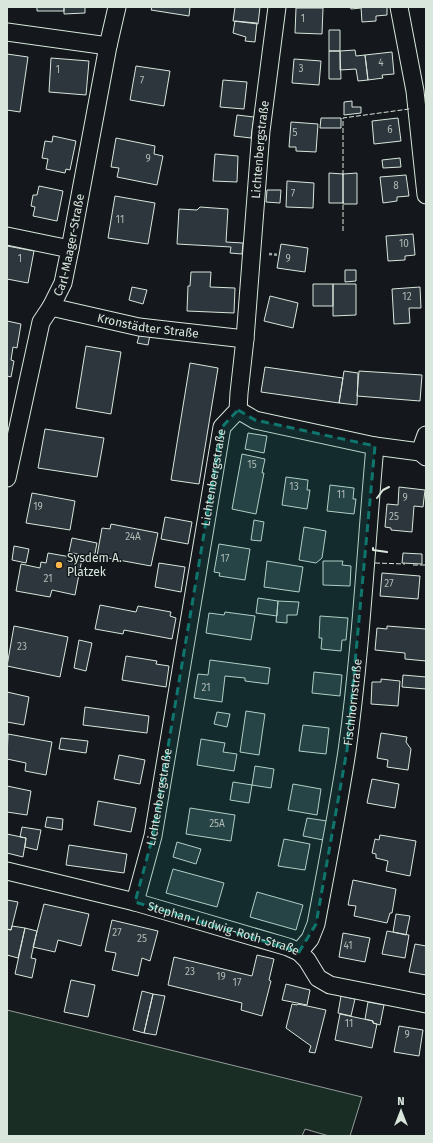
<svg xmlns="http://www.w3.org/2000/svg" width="433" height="1143" font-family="'Fira Sans',sans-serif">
<rect width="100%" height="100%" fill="#14181c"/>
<path fill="#1a2d24" stroke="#939e99" d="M7 1010 362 1097 350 1136H329L305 1129 302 1136H7Z"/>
<path fill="#2c363c" stroke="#d8e6dc" d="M37 7H64V11H37Z
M64 7H85V13L64 14Z
M152 7H190L189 16 151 10Z
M235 7H260L258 24 233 21Z
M350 7H361V8L351 9Z
M361 7H387V15L376 16V21L362 22Z
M296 8H323L322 34 295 33Z
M235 21 257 23 255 42 245 41 246 37 233 33Z
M329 30H340V51H329Z
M355 50 356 56 365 55 368 80 358 81 356 69 340 70V51Z
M329 51H340L341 79H329Z
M392 52 394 74 382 75 383 78 368 80 365 55Z
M7 54 28 57 20 112 7 110Z
M51 58 89 61 86 95 49 92Z
M294 59 321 61 319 85 292 83Z
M136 66 170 71 164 106 130 100Z
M223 80 247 82 244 109 220 107Z
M352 101V107H361V113L344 115V102Z
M237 115 254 117 251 138 234 136Z
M321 118H341V128H320Z
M398 118 401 141 374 144 372 121Z
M291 122 318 124 316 152 296 151V147H289Z
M53 136 76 141 70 170 66 169 65 173 46 169 48 159 42 158 45 141 52 142Z
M116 138 155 146 154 154 163 156 157 185 117 177 119 168 111 167Z
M215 154 238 156 237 182 213 181Z
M400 158 401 167 383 168 382 160Z
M329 173 343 174V203H329Z
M357 173V204H343V174Z
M406 175 409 196 397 197V201L383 203 380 177Z
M287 181 314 183 313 208 286 207Z
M39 186 63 191 57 221 33 216 35 207 31 206 33 195H37Z
M267 190H281L280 203 266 202Z
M115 196 155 203 148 244 108 238Z
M200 207 228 209 226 242 243 243 242 254 230 253 231 247 177 244 179 209 197 210Z
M413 234 415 255 405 256V260L388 261 386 236Z
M281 244 308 248 305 272 277 268Z
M7 246 34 251 28 283 7 279Z
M345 270H356V281L345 282Z
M191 272H211L210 287 235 288 234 313 187 311 188 286H190Z
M313 284H333V306H313Z
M333 284H356V315L333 316Z
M132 287 147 290 143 304 129 300Z
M420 287 421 308H409L410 323 394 324 392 289Z
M270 296 298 303 293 328 264 321Z
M7 321 21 324 17 348 13 347 11 360 14 361 11 377 7 376V378Z
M140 333 150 335 148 345 137 343Z
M86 346 121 352 111 414 76 408Z
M190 363 218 368 199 484 171 480Z
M265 367 343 378 339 403 261 392Z
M344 371 358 373 357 405 339 403Z
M359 371 422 375 420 401 357 396Z
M45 429 104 438 97 477 38 468Z
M248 433 267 436 264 453 245 449Z
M242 454 265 459 262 473H264L256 514 232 509Z
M286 477 308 480 307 490H310L307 509 282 505Z
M330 485 354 488 353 499H356L354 514 327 511Z
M399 487 425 490 423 507 414 506 412 532 391 530V528L385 527 387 504 398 505Z
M32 493 75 501 70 530 26 523Z
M165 517 192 522 188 544 161 539Z
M254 520 264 522 261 541 251 540Z
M111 524 158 533 151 566 97 556 102 528 110 529Z
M304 527 326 531 322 558 316 563 299 560Z
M72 538 97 543 94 558 69 552Z
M219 544 250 549 245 580 219 576 220 573 214 572Z
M14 546 29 549 26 563 12 560Z
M48 553 82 559 75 595 52 590 50 597 16 591 21 564 40 568 41 562 46 563Z
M403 553 422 554V564L402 563Z
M267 561 303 567 299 592 264 587Z
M323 561H343L342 565 351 566 350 586 323 585Z
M159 563 185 567 181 592 155 587Z
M382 573 420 576 418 599 380 596Z
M258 598 278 601 277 616 256 613Z
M278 601 299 602 297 615H287V623L276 622Z
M100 605 136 612 138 606 171 612 170 616 176 618 172 639 124 630 123 634 95 629Z
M225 612 255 616 251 640 206 633 209 613 224 615Z
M320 616 348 618 346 640H342L341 651 321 649 322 638H319Z
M14 626 68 637 60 677 7 666Z
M387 626 426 629V661L405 659V653L375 650 377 628 387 629Z
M79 640 92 643 86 671 74 668Z
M126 656 157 661 156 664 169 666 166 687 122 680Z
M210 660 270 668 268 684 245 681V678L225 676 222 702 194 698 198 674 208 675Z
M314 672 342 675 340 696 312 693Z
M403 675 426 677V689L402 687Z
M381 679 400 681 398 706 371 704 372 682H381Z
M7 692 29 697 24 725 7 722Z
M85 707 149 716 147 733 83 725Z
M246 711 265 714 259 755 240 752Z
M217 712 230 714 227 727 214 724Z
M303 725 329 728 326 754 299 751Z
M381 733 407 737 406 742 411 749 408 770 387 767 388 760 377 758Z
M8 734 52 742 46 775 25 771 26 763 7 759Z
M61 738 88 741 86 753 59 749Z
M201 739 225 743 223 752 237 754 234 771 197 765Z
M119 755 145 760 140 784 114 779Z
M255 766 274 769 271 788 252 785Z
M372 779 399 784 395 808 367 803Z
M233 782 252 785 249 803 230 800Z
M293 784 321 789 317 815 288 810Z
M7 786 31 791 27 815 7 812Z
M98 801 136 808 131 832 94 825Z
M190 808 235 815 231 841 186 834Z
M47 817 63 819 62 830 45 827Z
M307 818 327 821 323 840 303 836Z
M22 827 41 830 37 850 25 847 26 838 20 837Z
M7 834 26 838 23 857 7 853Z
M380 835 416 841 410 876 386 871 388 861 376 858V854L372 853 375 839 379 840Z
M284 839 310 844 305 870 278 866Z
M177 842 201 849 196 864 173 857Z
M69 845 127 854 124 873 66 865Z
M173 869 224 883 217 907 166 893Z
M353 880 396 889 392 913H390L387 923 354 916 356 906 348 905Z
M257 892 303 905 296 930 250 917Z
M7 900 18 902 11 930 7 929Z
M44 904 89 914 81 946 58 940 55 952 33 947Z
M396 914 410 916 406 935 393 932Z
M112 920 158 931 150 961 142 958 138 976 112 970 116 953 105 951Z
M12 926 25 928 18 958 7 955V929L11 930Z
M25 928 37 931 31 958 36 959 32 978 15 974Z
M387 931 409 935 405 958 382 954Z
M343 933 370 938 365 962 339 957Z
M415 944 426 946V975L409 972Z
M257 955 274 959 269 980 271 981 262 1016 241 1010 242 1003 168 985 174 957 252 976Z
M71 980 95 985 88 1017 64 1012Z
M286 984 310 990 307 1005 282 1000Z
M142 991 153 994 144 1033 133 1030Z
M153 994 165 996 156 1035 144 1033Z
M341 996 355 999 351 1016 338 1013Z
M368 1002 384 1005 380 1025 373 1023V1021L365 1019Z
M292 1004 297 1005 298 1004 326 1010 315 1053 309 1052 311 1046 286 1028Z
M340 1014 373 1021V1023L377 1024 372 1048 335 1040Z
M399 1026 423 1030 419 1056 394 1052Z"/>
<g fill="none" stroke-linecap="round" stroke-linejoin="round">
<defs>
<g id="street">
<path d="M399 7 415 91 426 195"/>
<path d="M7 32 108 46"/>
<path d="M7 236 70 249"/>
<path id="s1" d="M51 307 139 327 245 339"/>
<path d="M238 410 255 420 375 446 420 452 426 457"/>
<path d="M420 452 426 435"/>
<path id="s2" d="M7 478 41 322 51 307 63 283 70 249 108 46 117 7"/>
<path id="s3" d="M7 871 135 902 288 947 299 952 307 960 318 978 330 985 426 1004"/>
<path id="s4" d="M135 902 153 836 222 427 238 410 239 393 245 339 261 131 277 7"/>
<path id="s5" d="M299 952 310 939 316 924C327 866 338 809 347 751 361 650 366 547 375 446"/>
</g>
</defs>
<use href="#street" stroke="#d8e6dc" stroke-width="19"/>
<path stroke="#9da8a2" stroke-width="2.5" stroke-dasharray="3 2" stroke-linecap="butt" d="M269 254 279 255"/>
<use href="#street" stroke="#14181c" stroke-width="17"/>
<path stroke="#d8e6dc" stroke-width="1" stroke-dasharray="5 2" stroke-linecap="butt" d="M343 175V118L409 109V107
M343 231V201
M375 563 405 564
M413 565H426"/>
<path stroke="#d8e6dc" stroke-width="2" d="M377 498 383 490 389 487
M373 548V550L387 552"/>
</g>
<path fill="#0f766e" fill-opacity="0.2" stroke="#0f766e" stroke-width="3" stroke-dasharray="8 5" stroke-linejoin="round" d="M238 410 255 420 375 446 347 750 316 924 299 952 135 902 153 836 222 427Z"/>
<circle fill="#ffb74d" stroke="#14181c" stroke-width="1.5" cx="59" cy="565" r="4"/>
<g text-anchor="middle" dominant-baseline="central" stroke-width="3" stroke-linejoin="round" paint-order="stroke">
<g font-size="10" fill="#adbab4">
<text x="303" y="19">1</text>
<text x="381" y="63">4</text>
<text x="301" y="69">3</text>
<text x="58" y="70">1</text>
<text x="142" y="81">7</text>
<text x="390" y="130">6</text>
<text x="295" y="133">5</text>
<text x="148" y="159">9</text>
<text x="396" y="186">8</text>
<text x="293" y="194">7</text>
<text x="120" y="220">11</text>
<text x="404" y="244">10</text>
<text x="20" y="259">1</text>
<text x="288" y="259">9</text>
<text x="407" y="297">12</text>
<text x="252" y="465">15</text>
<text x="294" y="487">13</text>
<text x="341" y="495">11</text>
<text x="405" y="498">9</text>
<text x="38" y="507">19</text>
<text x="394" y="517">25</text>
<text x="133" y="537">24A</text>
<text x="225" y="559">17</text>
<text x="48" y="579">21</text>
<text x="389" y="584">27</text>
<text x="22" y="647">23</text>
<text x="206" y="688">21</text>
<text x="217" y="824">25A</text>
<text x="117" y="933">27</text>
<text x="142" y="939">25</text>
<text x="348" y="946">41</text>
<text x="190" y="972">23</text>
<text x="221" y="977">19</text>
<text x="237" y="983">17</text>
<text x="349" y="1024">11</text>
<text x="407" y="1035">9</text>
</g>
<g font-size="12" fill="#d8e6dc" stroke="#14181c">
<text stroke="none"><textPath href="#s4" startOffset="768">Lichtenbergstraße</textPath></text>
<text stroke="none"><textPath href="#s2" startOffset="243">Carl-Maager-Straße</textPath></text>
<text stroke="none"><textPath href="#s1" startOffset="99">Kronstädter Straße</textPath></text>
<text stroke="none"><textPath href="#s4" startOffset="432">Lichtenbergstraße</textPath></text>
<text stroke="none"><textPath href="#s5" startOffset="258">Fischhornstraße</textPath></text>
<text stroke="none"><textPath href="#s4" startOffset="108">Lichtenbergstraße</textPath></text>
<text stroke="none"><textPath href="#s3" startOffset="224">Stephan-Ludwig-Roth-Straße</textPath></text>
</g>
<g font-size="12" fill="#d8e6dc" stroke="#14181c" text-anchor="start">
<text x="67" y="558">Sysdem A.<tspan x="67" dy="14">Platzek</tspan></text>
</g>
</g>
<rect width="433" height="1143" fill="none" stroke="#d8e6dc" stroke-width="16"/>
<g transform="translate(401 1111)" stroke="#14181c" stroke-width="3" paint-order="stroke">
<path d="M0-3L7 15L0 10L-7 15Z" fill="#d8e6dc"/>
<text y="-6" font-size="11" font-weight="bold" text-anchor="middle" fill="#d8e6dc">N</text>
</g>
</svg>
